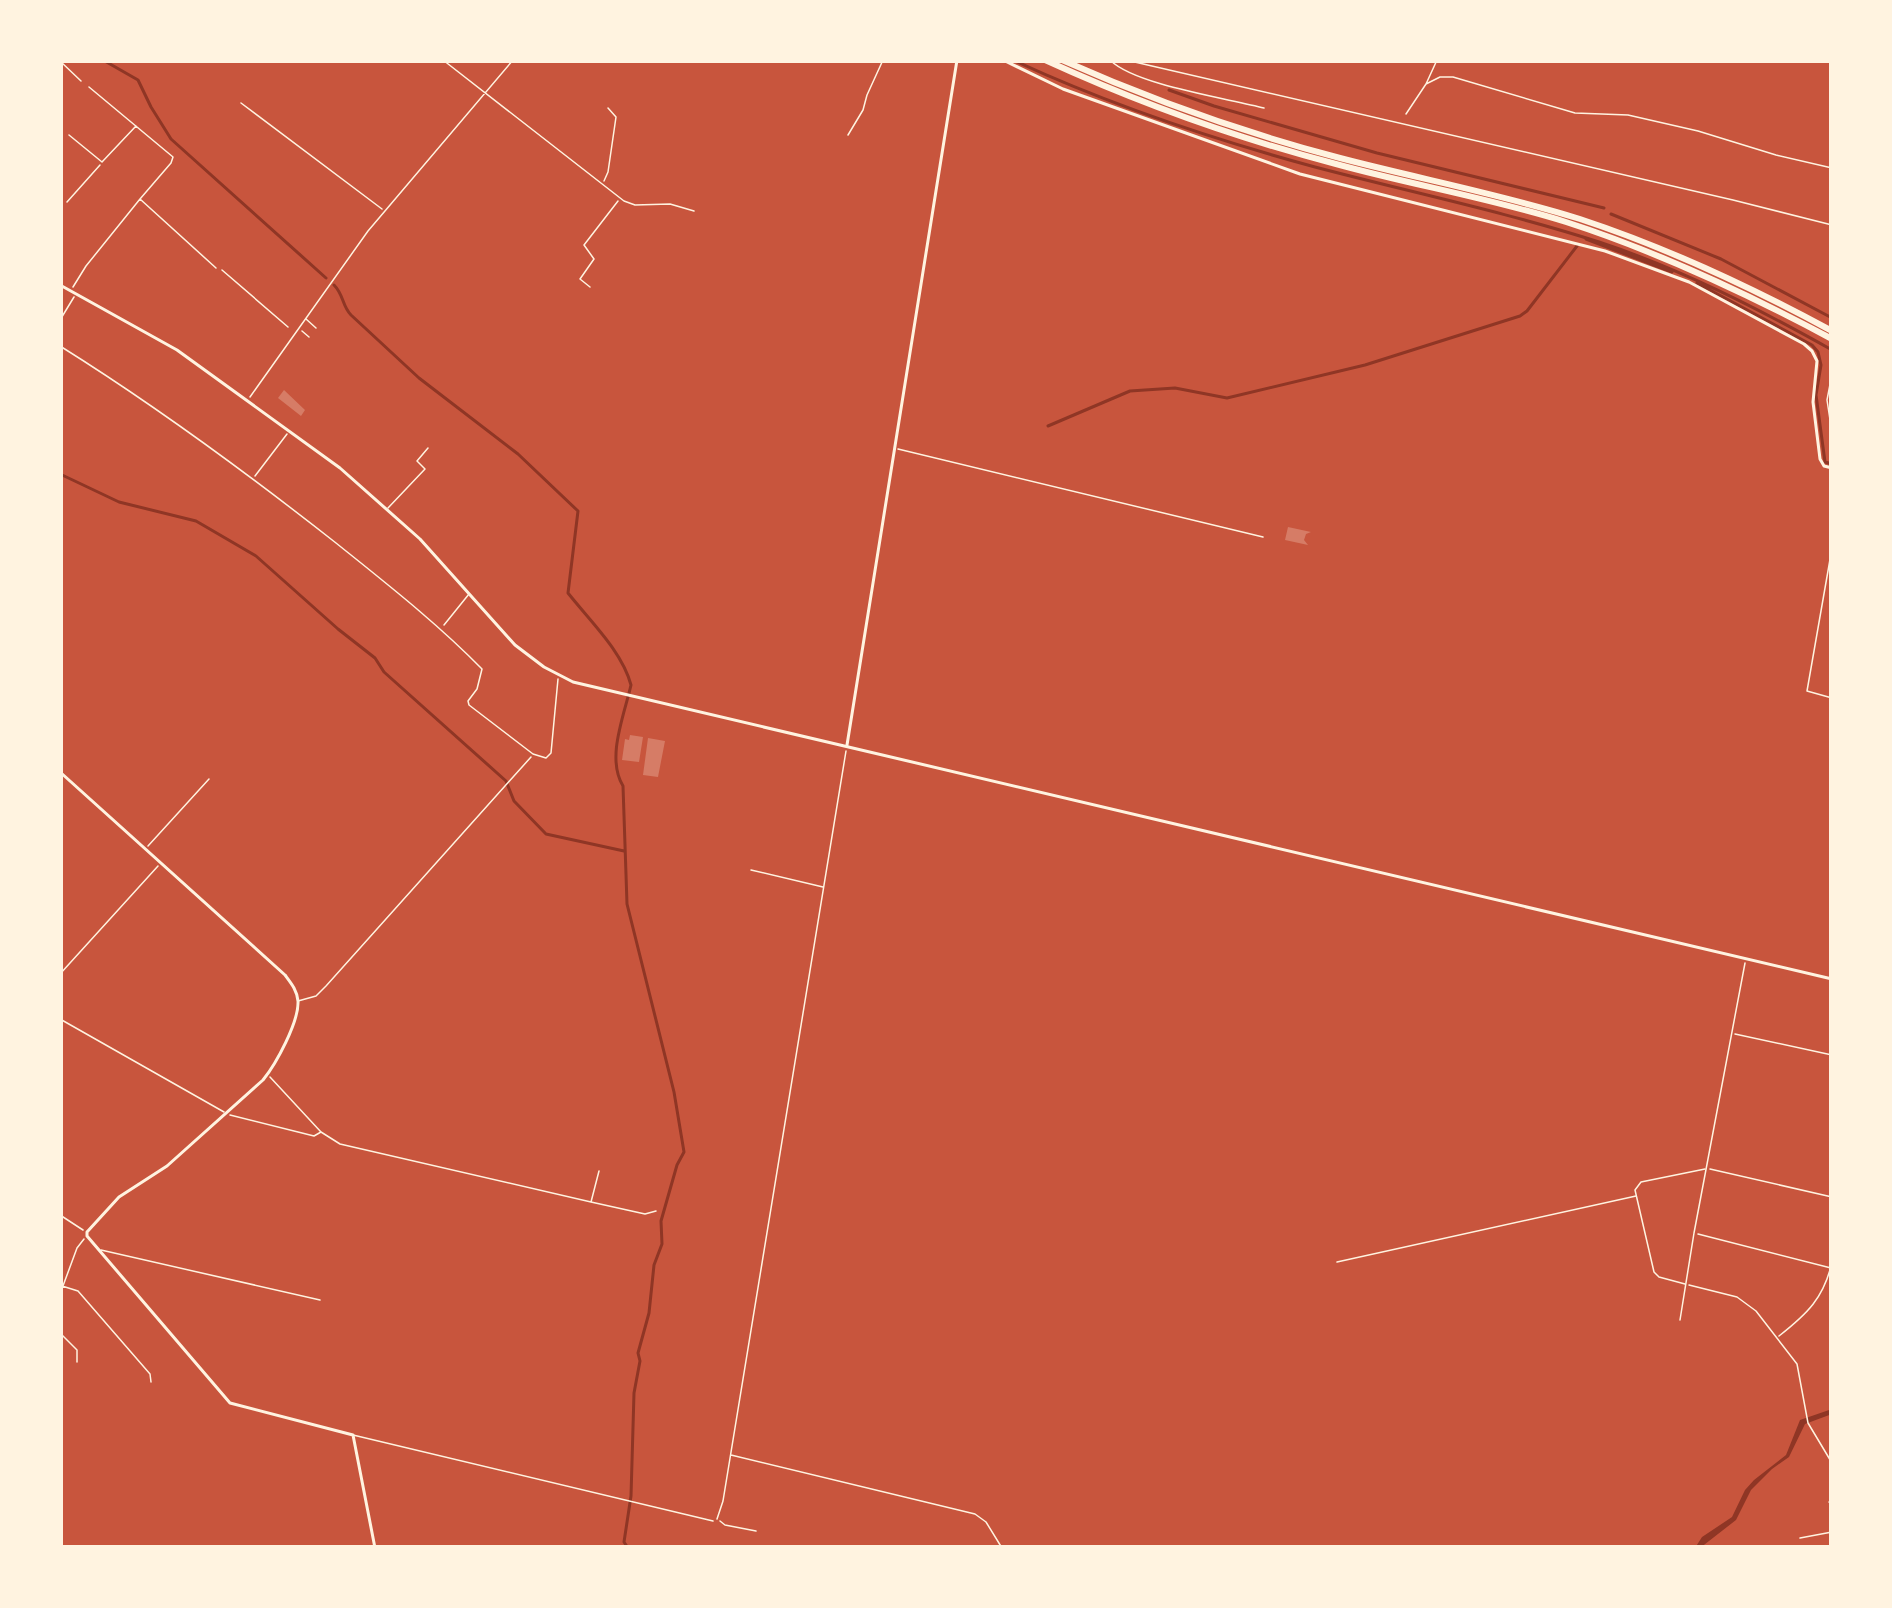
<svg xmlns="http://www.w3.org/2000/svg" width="1892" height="1608" font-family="'Work Sans',sans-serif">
<rect width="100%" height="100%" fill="#c8553d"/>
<path fill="#8f3625" d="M1832 1409V1414L1805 1424 1789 1457 1772 1469 1751 1490 1736 1520 1700 1548H1695L1702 1537 1732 1517 1745 1490 1754 1480 1786 1455 1800 1420Z"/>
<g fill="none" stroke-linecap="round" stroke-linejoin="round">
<path stroke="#8f3625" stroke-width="3" d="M103 60 138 80 151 107 171 139 326 278
M1013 60C1110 105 1212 139 1315 167 1410 192 1506 212 1599 242 1681 269 1757 308 1832 350
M1169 90 1214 106 1377 153 1604 208
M1611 214 1721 259 1832 318
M1586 239 1672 272
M1697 283 1812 345 1818 352 1821 365 1816 395 1825 462 1832 464
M334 285C344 295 342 306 351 315L419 378 518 454 578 511 568 593C590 621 622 651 631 685 624 716 606 758 623 786L627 904 674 1092 684 1152 677 1165 661 1221 662 1244 654 1265 649 1313 638 1353 640 1361 634 1393 631 1496 624 1542 628 1548
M1048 426 1130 391 1175 388 1227 398 1365 365 1520 316 1527 311 1577 246
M60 474 119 502 196 521 256 556 338 629 375 658 384 672 506 781 514 801 546 834 624 851
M1796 1548 1797 1547"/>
</g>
<path fill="#d67c66" d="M284 390 305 410 301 416 278 398Z
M1288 527 1311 532 1306 534 1304 540 1308 545 1285 540Z
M630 735 643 737 639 762 622 760 625 739 629 740Z
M648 738 665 741 658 777 643 775Z"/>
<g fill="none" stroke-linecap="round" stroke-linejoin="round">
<path stroke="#fff3e0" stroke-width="1.5" d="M60 61 81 81
M1426 84 1440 77H1453L1575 113 1628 115 1698 131 1776 155 1832 168
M1406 114 1426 84 1437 60
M222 270 288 327
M1829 1502 1832 1503
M1800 1538 1832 1532"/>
<path stroke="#fff3e0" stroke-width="1.5" d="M306 319 316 328
M302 331 309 337
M898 449 1263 537
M1832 548 1807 691 1832 698
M1685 1284 1659 1277 1654 1272 1635 1190 1641 1182 1705 1169"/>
<path stroke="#fff3e0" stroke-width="1.5" d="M1337 1262 1636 1196"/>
<path stroke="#fff3e0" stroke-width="1.5" d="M443 60 624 201 635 205 670 204 694 211
M1110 60C1135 85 1226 98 1264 108
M1126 60 1733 200 1832 225
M1546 60V61
M1831 60 1832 82
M89 87 173 157 171 163 140 199
M241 103 382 209
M69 135 102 162 136 126
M848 135 863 110 867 95 883 60
M604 181 608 172 616 117 608 108
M67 202 100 165
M73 287 86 266 140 199 216 268
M590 287 580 279 594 259 584 245 618 201
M60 320 74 297
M60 346C156 406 247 473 336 543 387 584 437 623 482 669L477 689 468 701 469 705 533 754 546 758 551 753 558 679
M1832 374 1827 400 1832 433
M250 397 368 231 513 60
M255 476 287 434
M388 508 425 469 417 461 428 448
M444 625 469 594
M148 846 209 779
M751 870 823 887
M60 974 158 866
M298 1001 316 996 326 986 531 757
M60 1019 224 1112
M1735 1034 1832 1055
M270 1077 321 1132 340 1144 591 1202
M230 1115 314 1136 321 1132
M1710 1169 1832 1197
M599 1171 591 1202 645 1214 656 1211
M60 1215 83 1230
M1698 1234 1831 1268
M101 1250 320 1300
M1689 1285 1737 1297 1756 1311 1797 1364 1808 1423 1832 1463
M62 1286 78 1291 150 1374 151 1382
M60 1294 77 1248 84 1239
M1680 1320 1694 1233 1745 963
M60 1333 77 1350V1362
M1779 1336C1807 1314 1824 1298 1832 1262
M353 1435 713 1521
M731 1455 975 1514 986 1522 1002 1548
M717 1519 723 1501 846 751
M720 1521 725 1525 756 1531"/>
<path stroke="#fff3e0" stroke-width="3" d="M1003 60 1063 89 1300 174 1605 251 1689 282 1804 344 1812 351 1817 361 1813 402 1820 459 1824 466 1832 468
M60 285 177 350 340 468 420 539 515 645 544 667 573 682 1832 979
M847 745 957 60
M60 772 285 975C291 983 297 990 298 1001 299 1022 276 1064 263 1080L167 1166 119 1197 87 1232V1236L230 1403 353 1435 375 1548"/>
<path stroke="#fff3e0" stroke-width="6" d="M1045 60C1139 103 1236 138 1336 164 1412 185 1490 198 1566 222 1659 252 1746 293 1832 339
M1062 60C1152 100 1245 133 1340 158 1420 179 1501 194 1580 219 1668 248 1751 287 1832 331"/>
</g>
<rect width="1892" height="1608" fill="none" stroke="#fff3e0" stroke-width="126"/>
</svg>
